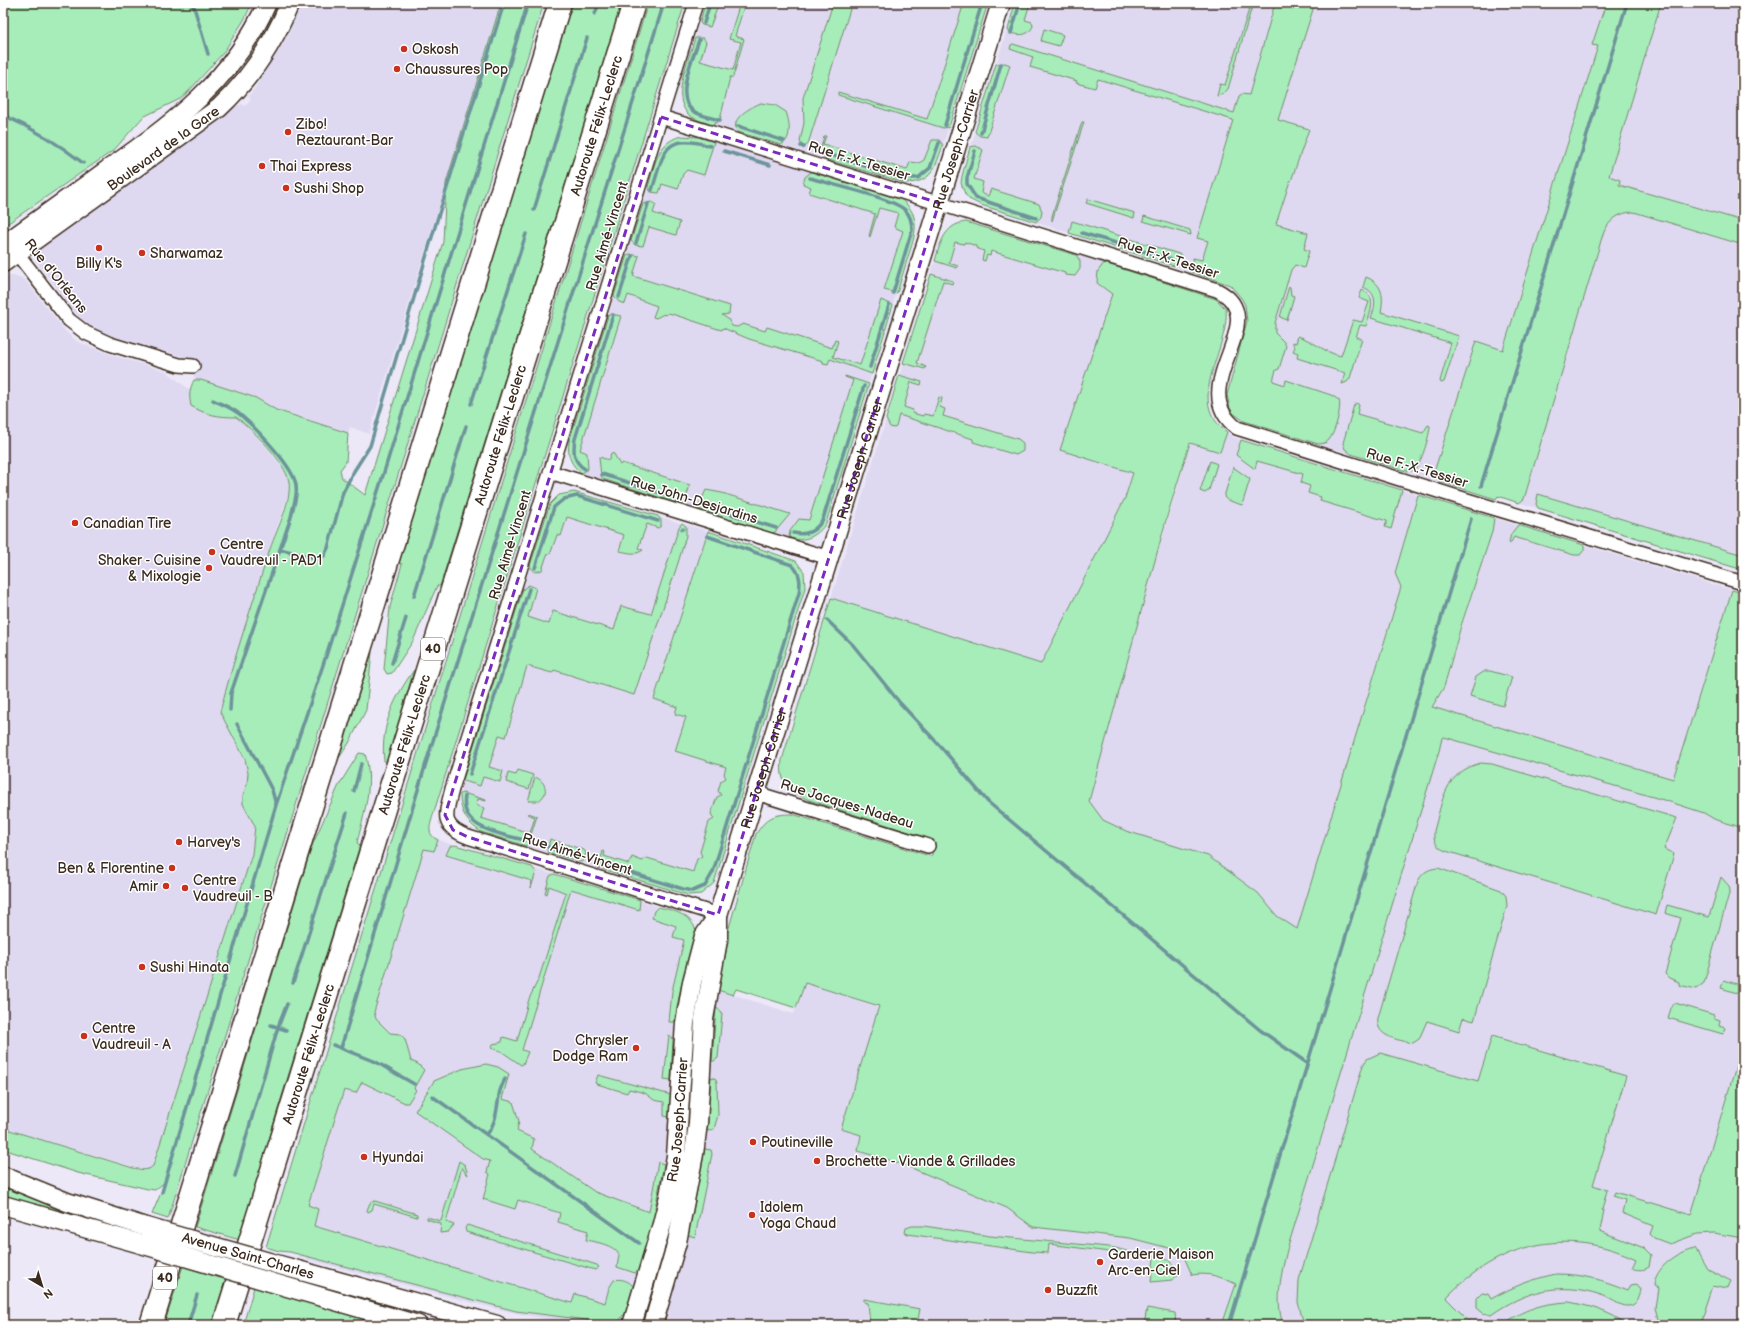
<svg xmlns="http://www.w3.org/2000/svg" width="1746" height="1328" font-family="'Balsamiq Sans',sans-serif">
<rect width="100%" height="100%" fill="#ece8f7"/>
<filter id="ink" filterUnits="userSpaceOnUse"><feTurbulence type="fractalNoise" baseFrequency=".025" numOctaves="2"/><feDisplacementMap in="SourceGraphic" scale="8" xChannelSelector="R" yChannelSelector="G"/><feConvolveMatrix kernelMatrix="1 2 1 2 8 2 1 2 1" color-interpolation-filters="sRGB"/></filter>
<g filter="url(#ink)">
<path fill="#dfd8f1" d="M302 3H501L369 434 350 427 348 433 276 410 256 398 196 380 184 357 107 334 92 327 80 318 73 310 37 262V251L39 247 215 120 238 105 239 106 242 104 245 106 251 99 249 97 289 33Z
M705 3H988L943 145 937 163 929 176 918 182 905 183 699 120 690 116 684 109 680 100 679 94Z
M1015 3H1606L1593 44 1598 46 1503 350 1476 341 1437 478 1441 482 1244 421 1233 413 1230 407 1227 395 1247 321V313L1242 299 1230 285 1224 282 981 205 969 199 963 188 962 176Z
M1661 3H1743V570L1510 500 1604 181H1607Z
M681 136 698 137 902 200 907 204 914 214 915 233 826 523 823 528 812 537 801 539 786 537 582 473 573 465 570 459 568 447 569 442 659 151 668 141Z
M966 222 1121 268 1060 450 1133 472 1125 498 1041 664 831 598 940 244 943 236 951 228 961 223Z
M10 276 20 277 25 280 66 332 78 342 115 356 166 371 207 404 236 417 256 434 273 455 286 472 289 482V494L269 551 220 712 245 759 248 773 247 784 243 795V804L255 826 252 854 156 1161 150 1169 144 1170 3 1128V278Z
M1211 376 1208 406 1212 416 1218 426 1233 437 1418 495 1395 573 1401 587 1366 700 1292 1044 1065 857Z
M574 492 708 531 654 699 760 734 714 883 701 894 688 895 481 832 467 820 461 807 460 795 463 780 550 504 559 495Z
M1494 518 1732 590 1673 779 1743 801V1325H1246L1432 707 1444 687Z
M425 828 431 836 449 844 621 894 683 915 689 918 695 927V935L678 1003 673 1037 671 1097 665 1160 655 1208 658 1209 625 1315H623L618 1324 568 1319H548L524 1315 485 1306 298 1257 299 1254 290 1252Z
M804 983 879 1007 841 1129 861 1135 858 1151 902 1164 1130 1238 1173 1249 1241 1268 1224 1325H665L694 1210 705 1149 709 1121 713 1036 718 990 794 1014Z"/>
<path fill="#a7edba" stroke="#718c6c" d="M3 3H252L244 20 223 53 188 92 180 99 143 117 114 150 4 226 3 225Z
M501 3H544L168 1219 152 1214 166 1181 155 1190 148 1189 78 1173 3 1149V1128L133 1168C140 1169 147 1172 153 1166L252 854 255 826 243 804V795L247 784 248 773 245 759 220 712C234 658 252 605 269 552 275 533 292 502 289 482 286 462 252 429 236 417 219 417 206 415 191 406 189 396 189 390 194 380H201L256 398 276 410 348 433 346 462 340 470 342 478 365 495 443 242 446 183Z
M572 3H622L440 586H437L413 641 392 673 387 674 384 669 390 607 402 564 399 563Z
M648 3H685L433 815C430 826 426 834 438 840L434 851 424 849 374 1012 376 1019 390 1033 400 1034 405 1039 411 1061 418 1064 424 1070 414 1088 416 1090 408 1103H405L362 1082 356 1093 344 1090 308 1205 318 1209 314 1226 572 1303 575 1294 605 1303 609 1288 614 1280C621 1278 631 1281 634 1288L625 1315H623L618 1324 516 1311 290 1252 279 1251 266 1247Z
M705 3H719L710 27 702 25 700 23Z
M740 3H745L735 36 744 39 733 77H730L720 120 712 125C705 122 695 120 689 115 670 97 689 60 695 38H703L706 42 700 61 733 70 741 42 729 39Z
M833 3H852L808 144 803 149 800 141 804 123 803 98Z
M964 3H988L949 127 943 128 838 95V92L927 119Z
M1015 3H1030L1025 20 1032 22 1033 26C1028 37 1019 35 1010 33L1008 30Z
M1251 3H1253L1228 89 1223 94 1217 96 1220 84 1225 85Z
M1275 3H1315L1278 120 1309 129 1291 181H1290L1276 224 1308 233 1304 249 1309 251 1304 268 1295 265 1291 270 1275 323V333L1284 342 1286 346 1279 369 1276 370 1273 381 1285 385 1286 380 1331 395 1339 400C1342 407 1335 433 1329 440 1326 443 1322 444 1318 444L1244 421 1233 413 1230 408 1227 395 1247 321 1245 305 1242 299 1230 285 1189 271 1193 258 1202 260 1208 241 1197 238 1233 120 1098 79 1095 88 1076 83 1077 81 1030 67 1033 57 1010 49 1011 45 1013 44 1234 113 1239 96 1242 94 1249 95Z
M1606 3H1661L1609 176 1620 180 1619 185 1743 221V245L1634 212C1619 212 1609 220 1603 234L1524 499 1519 503 1498 496 1496 499 1441 482 1437 478 1435 469 1476 341 1503 350 1598 46 1592 45Z
M1044 29 1063 35 1059 46 1041 41Z
M1005 63 1010 65 987 137 980 136 975 132 996 64Z
M761 103 775 105 786 112C790 122 792 140 781 145L738 132C728 119 751 107 761 103Z
M1082 122H1084L1052 221V216Z
M681 136 698 137 714 142 704 175 687 170 683 174 678 189 662 184 659 193 651 192 648 187C655 166 656 143 681 136Z
M824 136H826L823 144 907 170 910 162 919 163 924 160 932 140H939L943 145C935 168 932 183 905 183L825 159 821 148Z
M976 146 983 150 974 179 983 182 981 193 988 196 991 189 1039 204 1042 211 1041 217 1036 222 981 205 969 199 965 194 961 183 962 176 970 147Z
M811 172 902 200C922 216 915 236 908 257 904 269 901 281 897 293L884 290 903 231 894 227 898 213 879 208 870 237 869 236 875 214 809 193 811 187 803 184 805 177Z
M1088 199 1135 213 1134 218 1086 203Z
M651 202 656 204 653 213 680 222 676 235 649 227 643 246 635 245 631 241 643 204Z
M1144 216 1190 230 1191 235 1143 221Z
M1072 221 1179 254 1181 255 1179 261 1174 266 1069 233Z
M966 222 1076 255 1080 261V269L1075 276 1065 275V273L991 251 990 256 987 255 985 261 982 260 984 251 976 248V246L965 242 964 244 955 242 949 263 958 266 957 268 935 261C940 243 945 224 966 222Z
M630 254 639 256 633 276 730 306 729 314 722 315 728 319 732 326 737 327 743 324 765 331 767 327 832 348 835 340 838 341 833 357 860 365 881 300 893 305 872 374 830 359 828 364 823 363V361L749 339 723 328 722 330 718 329 669 313 665 315 664 314 656 318 653 317 657 306C647 303 637 298 628 295L625 304 619 302 614 296 627 255Z
M1104 263 1216 299 1226 309C1230 349 1183 401 1227 432L1220 452 1190 443 1168 513 1089 801 1103 820 1126 831 1208 856 1258 893 1277 916 1297 929 1401 587 1395 573 1418 495 1494 518 1492 532 1461 626 1444 687 1432 707 1673 779 1732 590 1743 593V828L1714 819 1704 813 1667 801 1444 737 1442 738 1439 751 1287 1250C1281 1275 1275 1299 1283 1325H1222L1236 1284C1221 1277 1209 1272 1192 1275L1185 1259 1173 1249 1130 1238 1033 1227 1007 1208 902 1164 858 1151 861 1135 841 1129 879 1006 805 983 796 1008 736 989 733 995 718 990 727 946 726 938 756 834C766 818 773 814 792 814L930 856 932 855 934 840 809 800C789 791 779 784 782 760L831 598 1041 664 1125 498 1133 473 1060 450 1112 294 1097 283 1098 271Z
M931 274 953 281 952 284 943 281 917 363 926 367 925 369 903 363Z
M1366 277C1383 284 1384 296 1381 312L1459 336 1444 382 1441 383 1440 381 1451 343 1371 318C1376 305 1378 293 1363 287Z
M1289 286 1290 287 1291 295 1294 296 1287 320 1280 317Z
M1362 290C1378 297 1370 313 1366 326L1360 325 1356 337 1362 339 1350 378 1347 382 1342 384 1345 373 1297 358 1298 353 1293 351 1295 347 1293 344V342L1296 343 1298 336C1314 341 1323 352 1341 356L1353 320 1362 322 1369 302 1359 298Z
M611 314 621 316 580 450 587 453 588 469 582 473C571 466 567 455 569 442L608 316Z
M899 375 922 382 921 385 911 382 904 407 913 410 912 413 923 416 924 414 933 416 939 397 942 398 940 407 945 409 943 416 1018 439 1023 443V451L1016 455 973 442V439L899 415 896 427 894 428 890 427 886 419Z
M845 376 869 384 826 523C819 535 803 544 789 537L790 531 799 519 809 520 853 380 845 377Z
M1357 403 1359 405 1357 414 1423 433 1428 425 1430 426C1430 434 1421 464 1415 469 1411 472 1407 471 1402 470L1351 454 1345 449 1343 443 1354 405Z
M1241 440 1402 490 1391 529 1385 527 1387 521 1320 501 1321 497 1308 493 1310 486 1301 483 1303 474 1257 461 1255 469 1236 455Z
M611 453 614 454 620 465 622 463 690 485 685 501 680 504 603 479 601 476 599 457 609 460Z
M1210 461 1217 464 1209 490 1205 493 1200 491Z
M1233 467 1250 479 1242 505 1227 500 1224 497Z
M706 490 722 493 790 514 775 532 772 533 700 510V503Z
M574 492 658 516 661 520V526L658 528 647 524 638 548 643 550C635 556 628 552 619 551L624 535 567 517 561 536 557 535 551 552 547 555 542 570 536 572 533 571 530 566 550 504 559 495Z
M1538 494 1743 555V570L1538 508 1536 504Z
M682 523 686 526V536L678 563 634 695 554 670 552 673 527 666 506 737 499 735 489 767 503 771 500 782 483 777 480 786 464 781 463 780 523 589 529 585 536 588 528 617 549 624 553 611 614 630 621 606 651 614 679 527Z
M1518 525 1584 545V550L1580 555H1574L1514 537 1510 544 1509 542 1511 534Z
M708 531 796 561 804 572 805 588 714 883 701 894 688 895 599 868V866L603 851 605 852 604 856 629 864 632 857 642 861 647 858 693 872 697 859 702 856 700 852 709 822 714 819 711 814 717 797 721 795 718 791 721 781 726 778 724 774 726 767 675 751 686 717 675 714 677 707 654 699Z
M372 652 366 710 349 743 339 758Z
M414 670 389 754 387 761H384C380 726 395 696 414 670Z
M1485 671H1490L1512 677 1503 706 1470 696 1476 677Z
M359 753 365 754C374 783 364 814 357 843L360 845 278 1109 240 1240 195 1227 312 846 339 785Z
M1481 763 1492 764 1677 818 1664 849 1674 854 1656 915 1446 851C1437 848 1433 841 1434 831 1443 799 1444 773 1481 763Z
M518 770 533 775 529 789 506 782 508 773 516 775Z
M535 777C546 781 550 794 538 801H528Z
M463 793 486 800V801L478 799 476 805 484 808 481 818 530 833 535 817 527 814 528 813 537 816 528 844 526 846 481 832C467 823 460 812 460 795V794Z
M550 839 584 850 586 853 583 861 581 862 547 852Z
M455 845 532 867 536 872 531 888 532 881 446 855 450 846Z
M1438 868 1501 890 1506 896 1507 906 1474 1021 1463 1018 1459 1031 1427 1021 1419 1039 1413 1043C1398 1040 1375 1037 1378 1018L1418 881C1423 872 1428 869 1438 868Z
M554 874 640 900 639 910 571 889 522 1050 528 1052 523 1064 521 1065 501 1051 491 1048 493 1044 502 1042 503 1037 517 1041 529 999 539 978 566 893 549 886 547 894 545 893 550 876Z
M1721 877 1729 886 1730 890 1704 983 1696 989 1679 985V982L1669 978 1665 974 1681 918 1665 913 1667 905 1709 917Z
M658 907C673 910 693 915 696 932L682 983 674 1022H669L672 991 684 940 673 937 676 926 652 918 654 911Z
M1724 980 1743 986V995L1721 988Z
M1675 1003 1714 1015V1018L1720 1020 1719 1026 1725 1028 1723 1034 1668 1018 1672 1005Z
M716 1008 720 1010 722 1014 718 1058 714 1061H712Z
M669 1035 673 1038 671 1080 664 1079Z
M1492 1036 1626 1076 1593 1185 1607 1190 1602 1210H1604L1600 1231 1644 1248 1651 1255 1649 1267C1643 1271 1638 1270 1632 1268L1636 1259C1566 1226 1498 1243 1446 1298L1473 1325H1304L1298 1302 1299 1280 1363 1065 1367 1059 1380 1053 1478 1081Z
M1743 1043V1238L1713 1233 1697 1234 1670 1244 1654 1238 1650 1234 1653 1226 1622 1213 1625 1200 1613 1196 1615 1192 1691 1215Z
M486 1064 498 1067 509 1074 502 1099 513 1102 519 1121 517 1131 534 1139 532 1149 595 1192 649 1212 658 1162 664 1164 655 1208 658 1209 639 1269 635 1273 617 1267 619 1255C615 1245 596 1242 586 1240L588 1231 558 1222 560 1213 518 1200 515 1209 483 1199 490 1174 487 1172 490 1161 483 1159 415 1111 434 1081 462 1069Z
M598 1075 671 1095 669 1117 664 1116V1102L654 1100 645 1093 629 1089 627 1093 597 1084 595 1083Z
M711 1077 716 1079 717 1083 718 1115 714 1129 707 1131Z
M705 1149 711 1150 712 1154 695 1237 688 1235Z
M459 1161 465 1165 468 1175 466 1174 462 1167 446 1222 454 1225 448 1232 440 1233 441 1224 427 1219V1217L441 1221Z
M3 1186 10 1188 63 1208 59 1214 3 1197Z
M375 1201 417 1214V1217L374 1204 372 1210 368 1212 367 1210 370 1203Z
M467 1225 597 1265 599 1267 595 1270 466 1232 465 1228Z
M912 1226H924L990 1236 1109 1247C1118 1248 1125 1251 1134 1253 1152 1258 1171 1251 1178 1275L1172 1280 1151 1282 1154 1258 1049 1244 1048 1253 1032 1252 908 1234 905 1233 906 1228Z
M1695 1248 1707 1269 1731 1281 1728 1289 1713 1286 1700 1325H1660L1655 1308 1658 1288 1654 1286C1655 1267 1678 1252 1695 1248Z
M184 1263 227 1276 211 1325H164Z
M1556 1274C1585 1274 1602 1280 1628 1290L1631 1285 1636 1284 1641 1290C1639 1297 1637 1305 1629 1306 1620 1307 1609 1297 1601 1295 1560 1281 1525 1291 1491 1315L1483 1313 1477 1308V1298L1482 1293 1488 1294 1491 1299C1512 1287 1532 1279 1556 1274Z
M255 1284 388 1325H243Z
M864 1299 920 1309 917 1325H870L868 1303 864 1302Z
M1569 1302C1591 1306 1610 1312 1628 1325H1503C1522 1309 1544 1303 1569 1302Z
M1147 1308 1175 1313 1176 1325H1144Z"/>
<g fill="none" stroke-linecap="round" stroke-linejoin="round">
<path stroke="#6d949a" stroke-width="3.5" d="M190 3 194 7 208 54
M595 14 599 3
M704 23 710 3
M1011 33 1020 3
M699 40C693 58 674 97 693 111 701 116 711 118 720 120
M3 115C32 128 58 143 83 163
M945 125 982 3
M738 126 784 141
M981 133 1001 64
M801 146 804 147
M724 151 770 165
M975 151 967 178V184L976 198 1036 218
M825 153 901 178H918L930 168 939 143
M810 178C830 184 892 198 905 210 910 215 912 223 912 230L893 293
M652 190C664 153 663 132 710 146
M534 210 587 38
M1082 233 1170 259
M636 243 648 204
M619 297 632 256
M870 367 889 305
M213 400C221 404 230 407 238 413 253 425 289 462 295 481 299 493 293 506 291 517L231 693 230 710
M471 404 526 234
M585 469C573 462 573 451 575 439L613 315
M602 474 676 498
M1481 486 1627 3
M701 505 776 528
M682 529H683
M793 533C807 536 816 531 823 519L864 386
M280 549 319 559 324 556 328 548 343 492 354 471 370 446 437 220 504 3
M535 568 554 507 564 499 577 496 658 521
M414 596 466 426
M827 620 853 645 900 703 941 747 988 802 1260 1030 1307 1063
M392 663 406 618
M470 774 529 589
M354 791 361 764
M465 796C459 829 501 834 524 840
M276 805 326 656 385 469 528 3
M548 847 576 856
M602 864 683 889 692 891 705 886 713 872 799 593C801 581 800 573 792 565L707 536
M293 983 347 813
M271 1025 286 1030
M333 1045 376 1062 414 1084
M341 1048 426 763 664 3
M432 1096 639 1243
M487 1135C497 1120 496 1113 499 1096 499 1090 503 1084 505 1079
M235 1176 278 1027 287 1004
M162 1192 276 805 272 790 237 724
M188 1325 197 1295
M1229 1325 1471 519"/>
<defs>
<path id="street" d="M696 3 452 789C446 814 439 826 468 837L718 915
M661 117 1217 290C1277 320 1181 386 1237 428L1470 501 1743 583
M12 247 69 320 86 333 110 344 179 365 193 366
M550 472 829 558
M756 793 928 846"/>
<g id="secondary">
<path d="M3 245C38 220 73 195 107 170 173 124 234 79 267 3"/>
<path id="s1" d="M3 263 219 108C250 79 274 42 290 3"/>
<path d="M3 1176 67 1202 146 1227"/>
<path d="M3 1205 141 1244"/>
<path d="M276 1264 497 1325"/>
<path d="M270 1282 418 1325"/>
<path id="s2" d="M632 1325 662 1224 669 1196 676 1156 685 1023 692 982 704 936 718 915"/>
<path id="s3" d="M653 1325 677 1242 694 1154 698 1123 704 1019 718 940V915L1001 3"/>
</g>
<g id="highway">
<path d="M151 1325 560 3"/>
<path id="s4" d="M224 1325 634 3"/>
</g>
</defs>
<use href="#street" stroke="#3b2a1e" stroke-width="16"/>
<use href="#secondary" stroke="#3b2a1e" stroke-width="21"/>
<use href="#highway" stroke="#3b2a1e" stroke-width="25"/>
<use href="#street" stroke="#fff" stroke-width="13"/>
<use href="#secondary" stroke="#fff" stroke-width="18"/>
<use href="#highway" stroke="#fff" stroke-width="22"/>
<defs>
<path id="secondary-bridge" d="M146 1227 276 1264
M141 1244 270 1282"/>
</defs>
<use href="#secondary-bridge" stroke="#3b2a1e" stroke-width="21" stroke-linecap="butt"/>
<use href="#secondary-bridge" stroke="#fff" stroke-width="18"/>
</g>
</g>
<path fill="none" stroke="#7b2cbf" stroke-width="3" stroke-dasharray="8 5" stroke-linejoin="round" d="M661 117 939 203 718 915 468 837 453 830 445 815Z"/>
<g fill="#c8321e" stroke="#fff" stroke-width="1.5">
<circle cx="404" cy="49" r="4"/>
<circle cx="397" cy="69" r="4"/>
<circle cx="288" cy="132" r="4"/>
<circle cx="262" cy="166" r="4"/>
<circle cx="286" cy="188" r="4"/>
<circle cx="99" cy="248" r="4"/>
<circle cx="142" cy="253" r="4"/>
<circle cx="75" cy="523" r="4"/>
<circle cx="212" cy="552" r="4"/>
<circle cx="209" cy="568" r="4"/>
<circle cx="179" cy="842" r="4"/>
<circle cx="172" cy="868" r="4"/>
<circle cx="166" cy="886" r="4"/>
<circle cx="185" cy="888" r="4"/>
<circle cx="142" cy="967" r="4"/>
<circle cx="84" cy="1036" r="4"/>
<circle cx="636" cy="1048" r="4"/>
<circle cx="753" cy="1142" r="4"/>
<circle cx="364" cy="1157" r="4"/>
<circle cx="817" cy="1161" r="4"/>
<circle cx="752" cy="1215" r="4"/>
<circle cx="1100" cy="1262" r="4"/>
<circle cx="1048" cy="1290" r="4"/>
</g>
<g text-anchor="middle" dominant-baseline="central" stroke-width="3" stroke-linejoin="round" paint-order="stroke">
<g fill="#fff" stroke="#766a62" stroke-width="1">
<rect x="421" y="638" width="24" height="22" rx="3"/>
<rect x="153" y="1267" width="24" height="22" rx="3"/>
</g>
<g font-size="13" font-weight="bold" fill="#3b2a1e">
<text x="433" y="649">40</text>
<text x="165" y="1278">40</text>
</g>
<g font-size="14" fill="#3b2a1e" stroke="#fff" text-anchor="start">
<text x="412" y="49">Oskosh</text>
<text x="405" y="69">Chaussures Pop</text>
<text x="296" y="124">Zibo!<tspan x="296" dy="16">Reztaurant-Bar</tspan></text>
<text x="270" y="166">Thai Express</text>
<text x="294" y="188">Sushi Shop</text>
<text x="150" y="253">Sharwamaz</text>
<text x="99" y="263" text-anchor="middle">Billy K's</text>
<text x="83" y="523">Canadian Tire</text>
<text x="220" y="544">Centre<tspan x="220" dy="16">Vaudreuil - PAD1</tspan></text>
<text x="201" y="560" text-anchor="end">Shaker - Cuisine<tspan x="201" dy="16">&amp; Mixologie</tspan></text>
<text x="187" y="842">Harvey's</text>
<text x="164" y="868" text-anchor="end">Ben &amp; Florentine</text>
<text x="193" y="880">Centre<tspan x="193" dy="16">Vaudreuil - B</tspan></text>
<text x="158" y="886" text-anchor="end">Amir</text>
<text x="150" y="967">Sushi Hinata</text>
<text x="92" y="1028">Centre<tspan x="92" dy="16">Vaudreuil - A</tspan></text>
<text x="628" y="1040" text-anchor="end">Chrysler<tspan x="628" dy="16">Dodge Ram</tspan></text>
<text x="761" y="1142">Poutineville</text>
<text x="372" y="1157">Hyundai</text>
<text x="825" y="1161">Brochette - Viande &amp; Grillades</text>
<text x="760" y="1207">Idolem<tspan x="760" dy="16">Yoga Chaud</tspan></text>
<text x="1108" y="1254">Garderie Maison<tspan x="1108" dy="16">Arc-en-Ciel</tspan></text>
<text x="1056" y="1290">Buzzfit</text>
</g>
<g font-size="14" fill="#3b2a1e" stroke="#fff">
<text stroke="none"><textPath href="#s4" startOffset="1256">Autoroute Félix-Leclerc</textPath></text>
<text stroke="none"><textPath href="#s1" startOffset="197">Boulevard de la Gare</textPath></text>
<text stroke="none"><textPath href="#s3" startOffset="1218">Rue Joseph-Carrier</textPath></text>
<text transform="translate(859 161) rotate(17)">Rue F.-X.-Tessier</text>
<text transform="translate(607 236) rotate(-73)">Rue Aimé-Vincent</text>
<text transform="translate(1168 258) rotate(18)">Rue F.-X.-Tessier</text>
<text transform="translate(56 276) rotate(51)">Rue d'Orléans</text>
<text stroke="none"><textPath href="#s4" startOffset="932">Autoroute Félix-Leclerc</textPath></text>
<text stroke="none"><textPath href="#s3" startOffset="894">Rue Joseph-Carrier</textPath></text>
<text transform="translate(1417 468) rotate(17)">Rue F.-X.-Tessier</text>
<text transform="translate(694 500) rotate(17)">Rue John-Desjardins</text>
<text transform="translate(510 545) rotate(-73)">Rue Aimé-Vincent</text>
<text stroke="none"><textPath href="#s4" startOffset="608">Autoroute Félix-Leclerc</textPath></text>
<text stroke="none"><textPath href="#s3" startOffset="570">Rue Joseph-Carrier</textPath></text>
<text transform="translate(847 804) rotate(17)">Rue Jacques-Nadeau</text>
<text transform="translate(577 854) rotate(17)">Rue Aimé-Vincent</text>
<text stroke="none"><textPath href="#s4" startOffset="284">Autoroute Félix-Leclerc</textPath></text>
<text stroke="none"><textPath href="#s2" startOffset="211">Rue Joseph-Carrier</textPath></text>
<text transform="translate(248 1256) rotate(16)">Avenue Saint-Charles</text>
</g>
</g>
<rect width="1746" height="1328" fill="none" stroke="#fff" stroke-width="16"/>
<rect x="8" y="8" width="1730" height="1312" fill="none" stroke="#3b2a1e" stroke-width="1.5" filter="url(#ink)"/>
<g transform="translate(42 1286) rotate(142)" stroke="#ffffff" stroke-width="3" paint-order="stroke">
<path d="M0-3L7 15L0 10L-7 15Z" fill="#3b2a1e"/>
<text y="-6" font-size="11" font-weight="bold" text-anchor="middle" fill="#3b2a1e">N</text>
</g>
</svg>
